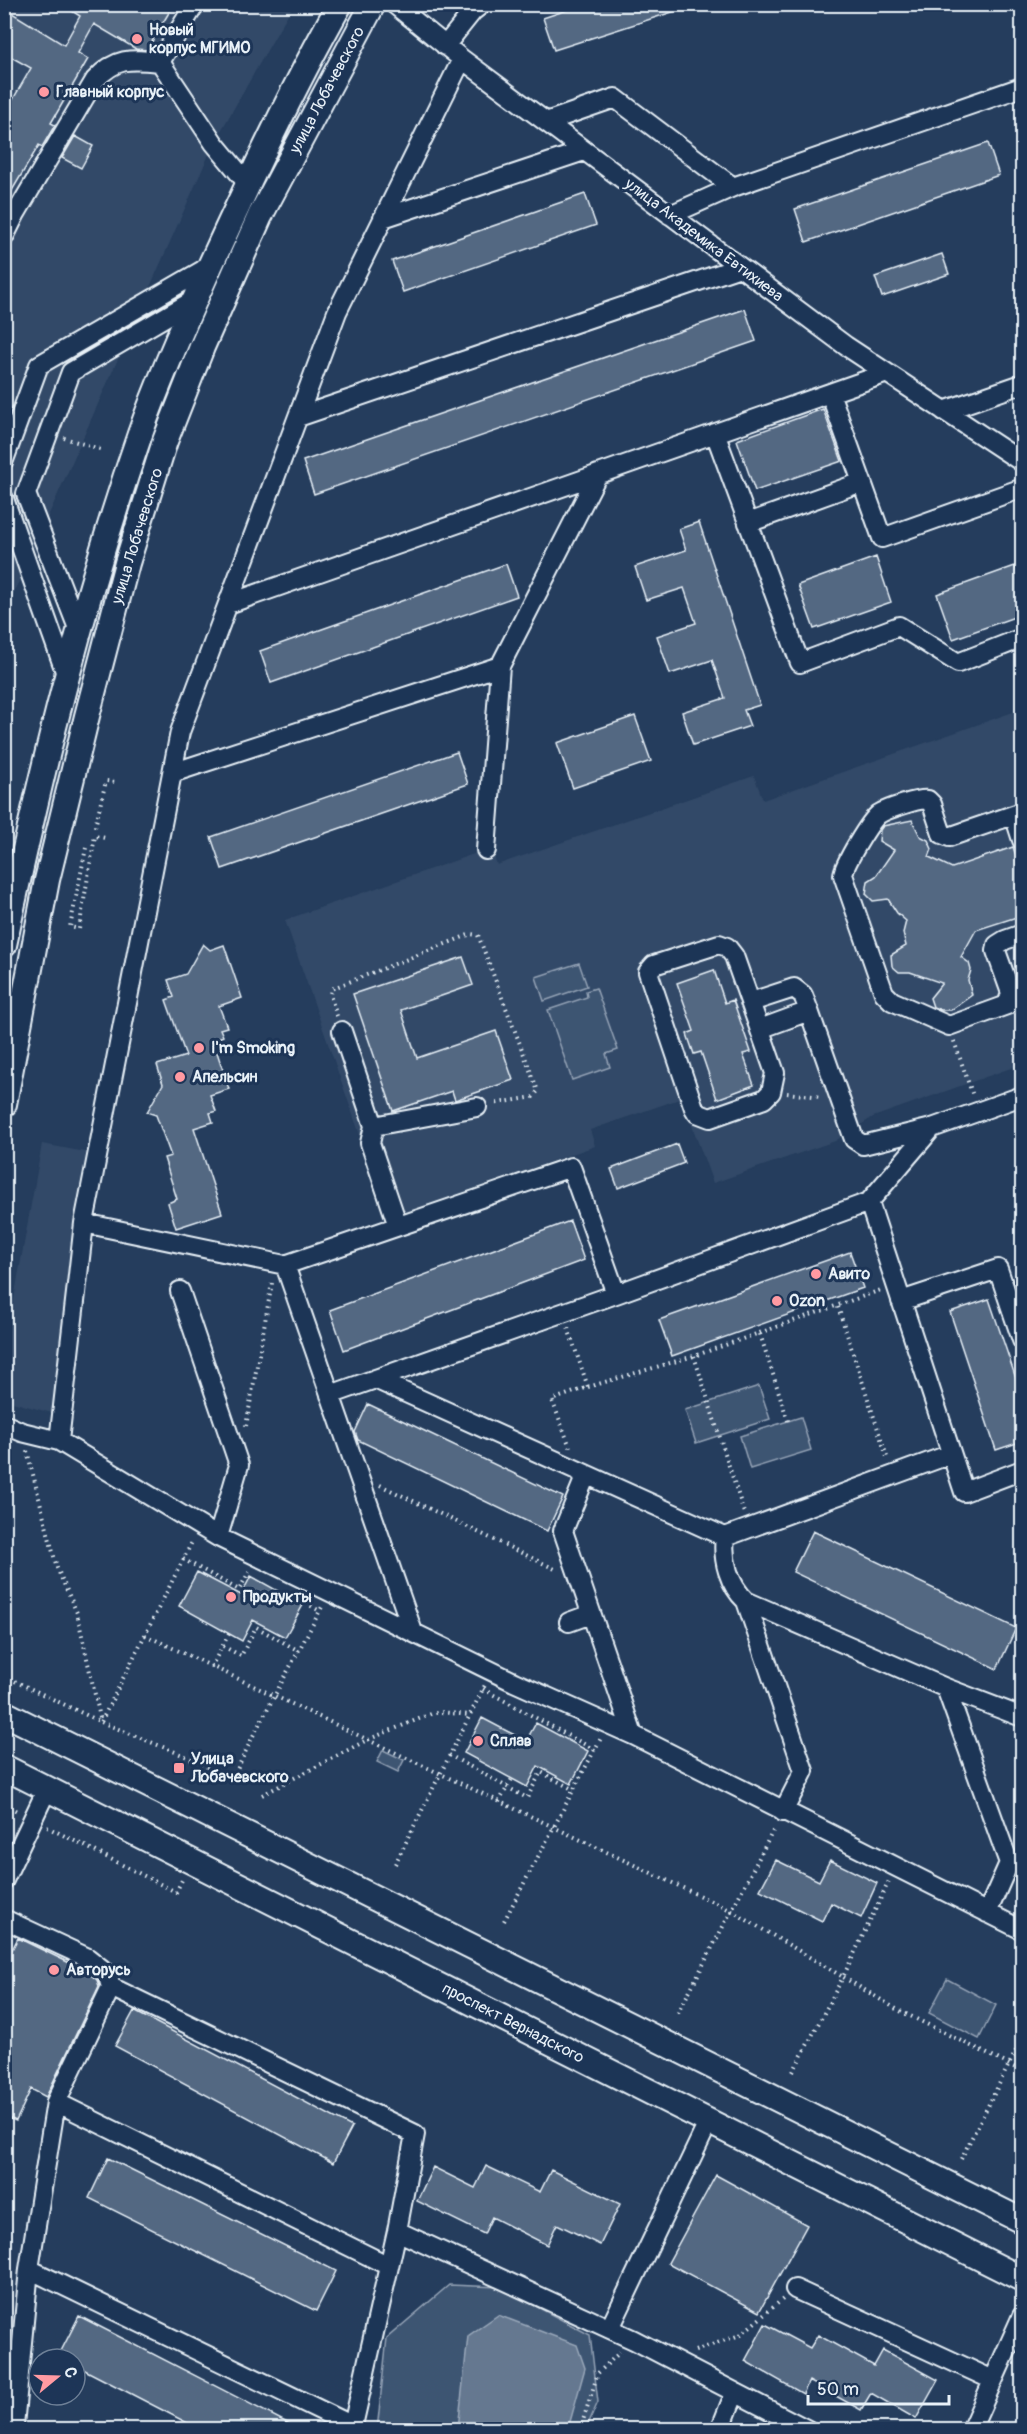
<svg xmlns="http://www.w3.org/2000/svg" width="1027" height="2434" font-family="Pangolin,sans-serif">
<rect width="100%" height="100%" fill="#253d5d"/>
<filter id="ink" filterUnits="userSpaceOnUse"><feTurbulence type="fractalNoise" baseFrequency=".0167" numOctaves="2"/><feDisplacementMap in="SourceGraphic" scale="12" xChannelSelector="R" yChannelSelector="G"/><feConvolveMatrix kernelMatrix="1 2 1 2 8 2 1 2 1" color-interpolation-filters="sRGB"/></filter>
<g filter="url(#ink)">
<path fill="#334a68" d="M5 5H293L214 143 5 613Z
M1022 709V1064L873 1117 835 1141 713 1183 682 1098 590 1130 595 1146 389 1218 285 920 491 848 497 865 754 776 763 800Z
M42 1144 91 1153 52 1413 5 1400V1349Z"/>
<path fill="#3e5472" stroke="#93a2b5" stroke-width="1.5" d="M579 963 587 986 544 1001 536 977Z
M596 988 618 1050 606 1054 610 1067 572 1080 548 1010 587 997 586 991Z
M759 1386 770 1419 696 1443 685 1410Z
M801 1417 811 1450 750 1469 740 1436Z
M383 1750 404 1760 398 1772 377 1762Z
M947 1979 996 2005 979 2039 929 2013Z
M449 2285 500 2287 590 2335 598 2402 586 2429 377 2430 387 2338Z"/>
<path fill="#657890" stroke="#99a8ba" stroke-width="1.5" d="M498 2315 577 2345 585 2368 568 2429H458L468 2336Z"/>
<path fill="#536782" stroke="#e8f1f8" stroke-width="1.5" d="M61 4H174L147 50 136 49 94 24 78 53 88 59 51 123 55 125 42 147 39 145 4 204V115L31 68 4 53V8L64 45 80 16Z
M585 4H685V8L554 50 543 18Z
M75 136 93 146 81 168 62 158Z
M988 143 999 175 806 242 795 209Z
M585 194 596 225 403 292 392 261Z
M942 254 949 274 882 297 875 277Z
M745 309 756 341 314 494 303 461Z
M823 409 842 461 755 491 737 440Z
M699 522 760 705 744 710 750 726 693 745 682 712 725 698 712 660 670 674 657 636 696 623 684 588 646 600 635 567 686 550 679 529Z
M876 557 891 602 814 629 798 585Z
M506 564 517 596 271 683 260 651Z
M1015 566 1023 587V614L953 639 937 594Z
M635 716 651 761 573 788 557 743Z
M457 752 468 784 222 869 211 837Z
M912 820 920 836 928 840 932 849 929 857 952 868 1013 847 1023 875V915L976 930 961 957 969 963 971 970 968 980 972 995 951 1010H941L933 1007 930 998 942 983 910 972H899L892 966 891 955 906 946 903 933 906 921 897 913 888 899 873 901 866 894 868 881 876 876 894 850 879 841 880 830 883 826Z
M203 944 210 950 224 945 242 998 219 1006 227 1027 220 1029 223 1036 213 1040 229 1089 210 1095 216 1111 210 1113 213 1122 194 1128 222 1213 176 1228 168 1203 177 1199 164 1158 171 1156 156 1115 147 1112 163 1084 157 1065 186 1056 166 1000 174 997 168 980 186 974Z
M463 957 473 985 401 1010 417 1058 496 1031 513 1080 455 1100 452 1091 393 1111 353 994Z
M714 970 725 1003 733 1000 751 1052 743 1054 754 1085 717 1099 701 1052 694 1054 687 1034 694 1031 677 983Z
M677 1144 684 1163 618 1188 611 1169Z
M570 1221 584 1260 344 1350 330 1310Z
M850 1252 863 1288 672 1356 659 1320Z
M989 1299 1023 1399V1441L996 1450 950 1312Z
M368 1404 563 1497 547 1531 358 1440 355 1432Z
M813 1531 1016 1628 997 1669 793 1572Z
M197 1572 241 1595 251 1576 303 1605 285 1637 253 1620 242 1641 179 1606Z
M482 1718 526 1741 536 1723 588 1751 571 1784 538 1766 527 1787 464 1753Z
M776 1860 819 1881 830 1860 877 1883 861 1918 831 1903 822 1921 760 1890Z
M18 1938 86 1971 97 1980 99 1986 46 2097 31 2089 16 2121 4 2116V1965Z
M134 2011 352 2127 333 2163 115 2046Z
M108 2158 336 2271 316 2311 89 2198Z
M486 2166 540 2192 551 2170 620 2204 600 2245 557 2224 547 2245 492 2217 484 2234 417 2201 433 2167 475 2188Z
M716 2175 807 2225 759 2312 668 2263Z
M79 2316 301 2430H201L75 2365V2359H57Z
M765 2324 810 2348 818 2335 874 2366 883 2350 938 2380 916 2419 871 2393 861 2410 809 2381 803 2394 745 2361Z"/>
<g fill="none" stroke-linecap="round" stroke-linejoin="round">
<defs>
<path id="minor" d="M195 4 160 62 214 143 248 184
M394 4 462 59 846 346 1022 462
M445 46 473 11 482 4
M546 122 615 98 733 187
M670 215 733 187 1022 87
M383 218 584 151
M4 237 15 215 95 80C116 57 131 59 160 62
M830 393 882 538 1017 490 1022 492
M944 411 1022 384
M298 417 740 267
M715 433 800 663 899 626 958 663 1022 638
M4 460 39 365 210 266
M4 499 66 674
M748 523 862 482
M228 604 887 373
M79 631 26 494 71 372 194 300
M172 773 500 666
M1022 812 949 837 942 834 932 804 928 800C920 798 887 809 879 814 870 821 844 864 843 875L884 993 892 1001 949 1026 1007 1005 1011 993 996 951 997 945 1005 940 1022 934
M1014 815 1022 840
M486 850 500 666 598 474
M719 944 727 947 734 956 775 1073 771 1092 764 1099 710 1118 697 1113 694 1108 648 972 654 965Z
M751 1002 794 988 803 995 809 1011
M760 1029 809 1011 854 1139 863 1145 932 1128 1022 1096
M342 1031 374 1126 370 1143 398 1226
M374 1126 477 1107
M869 1202 932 1128
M84 1223 285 1265 571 1167 616 1294 330 1395
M285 1265 413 1632
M180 1291 239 1465 218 1537
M616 1294 869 1202 964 1492 1022 1470
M901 1301 998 1269 1022 1340
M375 1379 725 1537
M4 1424 22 1432 59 1441 218 1537 514 1682 633 1735 1022 1930
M59 1441 84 1223 180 732 337 312 462 59
M951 1454 725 1537C722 1560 729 1585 746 1601L946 1688 1022 1717
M586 1475 563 1531 633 1735
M746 1601 804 1771 783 1812
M569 1622 591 1614
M946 1688 1009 1863 987 1913
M4 1880 47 1789
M4 1919 88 1958 107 1973 111 1987 56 2102 29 2269 14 2426 12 2430
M111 1987 415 2134 397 2231 352 2430
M56 2102 389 2266
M397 2231 634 2340 808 2430
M29 2269 353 2426
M795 2289 993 2380
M610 2328 709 2121
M720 2430 735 2392
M971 2430 1022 2316"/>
<path id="major" d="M4 945C41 772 82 601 140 434 160 377 185 321 210 266 251 177 292 89 340 4
M4 1104 47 880 87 716 127 563 165 441 202 347 260 216 373 4
M4 1713 1022 2221
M4 1767 1022 2279"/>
</defs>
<use href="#minor" stroke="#e8f1f8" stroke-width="22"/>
<use href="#major" stroke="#e8f1f8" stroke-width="28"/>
<path stroke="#e8f1f8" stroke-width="4" stroke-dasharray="1.5 4.5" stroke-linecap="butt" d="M64 438 103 450
M4 743 15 745
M95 827 106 781 117 782
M86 848 70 927 79 929 95 836 105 838
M337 1016 330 995 331 989 471 934 478 935 538 1091 533 1097 493 1104
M954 1041 973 1096
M787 1093 821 1097
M838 1307 888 1460
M568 1328 588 1387 552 1400 570 1447
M760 1334 788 1421
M694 1356 744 1513
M588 1387 694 1356 881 1290
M246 1426 272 1283
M27 1451 57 1568 77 1613 101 1722 190 1758 232 1780 253 1736 322 1607
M380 1485 557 1570
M183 1559 239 1590 249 1572
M295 1597 320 1611
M145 1635 730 1910 843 1977 889 1881
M223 1646 241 1656 256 1627 299 1651
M211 1667 229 1634
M4 1676 101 1722 192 1542
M483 1689 595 1750
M449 1755 527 1798 541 1772 574 1790
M262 1795 367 1740 431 1714 441 1712 469 1715
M499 1802 512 1779
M4 1804 17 1811
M47 1827 176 1892 182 1880
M395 1864 485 1685
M504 1921 601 1738
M678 2013 775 1827
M793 2072 843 1977 898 2010 1022 2071
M961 2159 1022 2039
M695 2351 740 2335 783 2299
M580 2430 598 2373 620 2352"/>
<use href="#minor" stroke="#1d3557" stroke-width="18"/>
<use href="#major" stroke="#1d3557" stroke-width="24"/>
</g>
</g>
<g fill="#ff9aa2" stroke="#1d3557" stroke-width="2">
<circle cx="137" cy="39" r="6"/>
<circle cx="44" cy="92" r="6"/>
<circle cx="199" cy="1048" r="6"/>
<circle cx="180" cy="1077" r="6"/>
<circle cx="816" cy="1274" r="6"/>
<circle cx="777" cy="1301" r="6"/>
<circle cx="231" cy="1597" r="6"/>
<circle cx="478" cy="1741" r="6"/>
<rect x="173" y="1762" width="12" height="12" rx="3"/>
<circle cx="54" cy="1970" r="6"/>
</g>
<g text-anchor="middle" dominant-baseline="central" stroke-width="6" stroke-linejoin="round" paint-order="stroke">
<g font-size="16" font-weight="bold" fill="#e8f1f8" stroke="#1d3557" text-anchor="start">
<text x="149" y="30">Новый<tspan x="149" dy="18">корпус МГИМО</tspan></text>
<text x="56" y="92">Главный корпус</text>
<text x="211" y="1048">I'm Smoking</text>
<text x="192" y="1077">Апельсин</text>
<text x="828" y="1274">Авито</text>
<text x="789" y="1301">Ozon</text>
<text x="243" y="1597">Продукты</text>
<text x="490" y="1741">Сплав</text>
<text x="191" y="1759">Улица<tspan x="191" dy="18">Лобачевского</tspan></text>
<text x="66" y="1970">Авторусь</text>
</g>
<g font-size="16" fill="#e8f1f8" stroke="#1d3557">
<text transform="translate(327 90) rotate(-62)">улица Лобачевского</text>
<text transform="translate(704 240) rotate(37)">улица Академика Евтихиева</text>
<text transform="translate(137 536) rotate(-73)">улица Лобачевского</text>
<text transform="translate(513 2023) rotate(27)">проспект Вернадского</text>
</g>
</g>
<rect width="1027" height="2434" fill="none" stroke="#1d3557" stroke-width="24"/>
<rect x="12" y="12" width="1003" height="2410" fill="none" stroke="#e8f1f8" stroke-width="2" filter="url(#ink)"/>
<g transform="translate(57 2377) rotate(71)"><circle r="28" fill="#1d3557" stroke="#6e8097" stroke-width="1.5"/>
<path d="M0-4.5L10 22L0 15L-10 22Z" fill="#ff9aa2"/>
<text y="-9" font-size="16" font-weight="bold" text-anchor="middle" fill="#e8f1f8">С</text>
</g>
<path d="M808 2395v9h141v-9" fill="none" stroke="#e8f1f8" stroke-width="3"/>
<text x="817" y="2395" font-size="18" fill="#e8f1f8" stroke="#1d3557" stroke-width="4.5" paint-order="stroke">50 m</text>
</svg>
